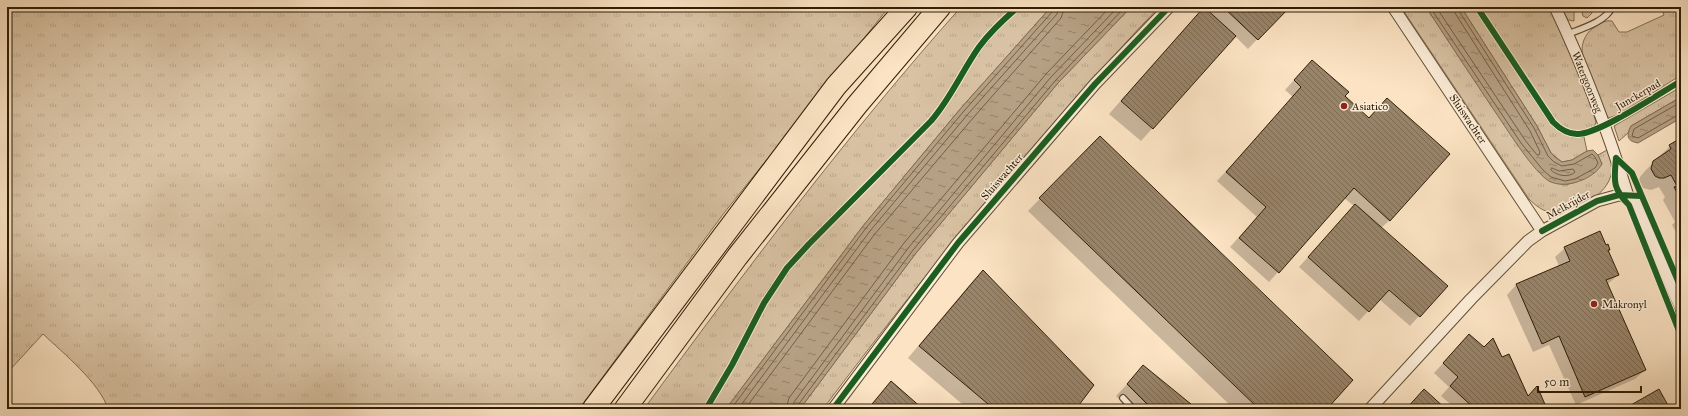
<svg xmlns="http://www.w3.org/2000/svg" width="1688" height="416" font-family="'IM FELL Great Primer',serif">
<defs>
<pattern id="grass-tufts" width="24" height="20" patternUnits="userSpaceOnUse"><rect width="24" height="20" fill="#d8c2a3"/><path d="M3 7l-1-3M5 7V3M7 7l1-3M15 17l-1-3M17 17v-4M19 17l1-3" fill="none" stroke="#baa68b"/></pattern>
<pattern id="water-ripples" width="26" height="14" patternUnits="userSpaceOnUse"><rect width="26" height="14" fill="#b6a083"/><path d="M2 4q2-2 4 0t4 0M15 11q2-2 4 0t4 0" fill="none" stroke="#948269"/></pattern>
<pattern id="building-back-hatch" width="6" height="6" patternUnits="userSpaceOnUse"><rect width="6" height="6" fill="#998469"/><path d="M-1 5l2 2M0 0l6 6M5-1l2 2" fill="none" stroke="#7d6b54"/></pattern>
</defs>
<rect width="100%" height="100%" fill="#fbe3c3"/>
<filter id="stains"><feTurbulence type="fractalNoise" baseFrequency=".005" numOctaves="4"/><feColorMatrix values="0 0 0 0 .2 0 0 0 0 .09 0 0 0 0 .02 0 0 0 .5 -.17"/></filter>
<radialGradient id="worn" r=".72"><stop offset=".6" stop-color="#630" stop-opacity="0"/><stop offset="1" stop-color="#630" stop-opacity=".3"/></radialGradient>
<path fill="url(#grass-tufts)" stroke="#847055" d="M7 7H889L724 213 579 409H108C100 383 63 353 43 334L7 373Z
M961 7H1013C996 22 980 39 968 58 955 79 945 100 929 119L806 242 785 266 768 290 730 363 702 409H644C745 271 847 135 961 7Z
M1023 7H1051L961 108 863 226 726 409H709L735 366 766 304 790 270 811 246 934 123C953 100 964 73 982 49 994 33 1008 20 1023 7Z
M1131 7H1159C1039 134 928 269 823 409H800L916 253 1058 83Z
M1401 7H1426L1518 145 1540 173 1549 181 1565 185 1576 182 1602 164 1598 155 1607 150C1609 156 1613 163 1612 171 1608 193 1589 202 1570 208 1563 211 1557 214 1549 212 1541 210 1535 205 1529 199Z
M1461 7H1473L1550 124C1560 134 1571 139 1584 137L1587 151 1572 160 1562 162 1551 153 1537 126Z
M1480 7H1550L1583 82 1596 122 1594 127C1579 133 1567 132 1555 120Z
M1561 7H1574V21L1568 20Z
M1581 7H1592V13L1587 18 1583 16Z
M1661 7H1681V75L1618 115 1608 118C1601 102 1583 65 1582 50 1582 41 1587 31 1595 27 1601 23 1605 20 1612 21L1619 32H1627L1664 15Z
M1681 87V97L1631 126 1628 133 1619 141 1614 126Z"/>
<path fill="url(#water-ripples)" stroke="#806c51" d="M1051 7H1131L1058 83 916 253 800 409H726L863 226 961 108Z
M1426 7H1461L1537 126 1551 153 1556 158 1562 162 1572 160 1587 151 1593 150 1598 155 1602 164C1594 179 1565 190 1549 181 1534 172 1510 134 1500 119 1475 82 1450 44 1426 7Z
M1681 97V118L1638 143C1627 141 1626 136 1631 126Z"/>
<path fill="#0003" d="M1204 7H1288L1248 49 1235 36 1141 141 1109 114Z
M1303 70 1343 96 1368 118 1387 99 1390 220 1381 228 1446 286 1410 326 1379 299 1359 321 1299 267 1354 206 1344 198 1269 282 1230 247 1257 217 1217 181 1293 97 1285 90Z
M1681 140V241L1672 225 1675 222 1663 200 1665 197 1659 187 1651 190 1643 188 1639 181 1640 177 1645 171 1670 146Z
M1088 149 1326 409H1234L1028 211Z
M1605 246 1609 250 1607 251 1618 275 1607 285 1645 370 1635 379 1576 405 1549 345 1533 352 1507 295 1516 285 1559 266 1555 257 1565 248Z
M983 271 1075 409H968L908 358 971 283Z
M1469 335 1484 348 1501 358 1527 397 1546 409H1456L1441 396 1449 387 1434 373Z
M1144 366 1195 409H1129L1116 396Z
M891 383 922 409H867Z"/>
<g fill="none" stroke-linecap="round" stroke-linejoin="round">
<path stroke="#725f45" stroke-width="1" d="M1430 7 1521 143 1543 170 1551 177 1565 181 1575 179 1595 168 1598 163 1595 157 1592 154 1574 164 1562 166 1554 162 1548 156 1534 128 1459 11 1458 7
M1436 7 1525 140 1537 155H1539L1540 152 1530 131 1455 13 1453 7
M1681 102 1634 129 1632 136 1638 138 1678 115 1681 114
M1552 168 1559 171 1573 169 1575 172C1569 178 1557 176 1551 170Z
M731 409 866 228 964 111 1053 11 1054 7
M738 409 870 231 968 114 1057 14 1059 7
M745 409 874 235 973 118 1061 18 1065 7
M786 409 789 398 904 243 1046 74 1110 7
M792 409 794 402 909 247 1051 77 1118 7
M797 409 798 405 913 250 1055 81 1125 7"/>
</g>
<path fill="url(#building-back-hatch)" stroke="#2f1e07" d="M1204 7 1236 36 1153 129 1121 101Z
M1223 7H1290L1258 40Z
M1312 60 1349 92 1345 96 1369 118 1387 98 1450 154 1390 221 1354 188 1279 273 1239 238 1266 207 1226 172 1301 87 1294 80Z
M1100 136 1353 380 1327 409H1259L1039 198Z
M1681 138V200L1674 187 1677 186 1671 175 1664 178H1659L1655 176 1651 169 1653 161 1671 149 1669 145Z
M1355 204 1448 286 1420 317 1389 290 1369 312 1308 257Z
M1600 231 1606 245 1608 244 1610 250H1608L1619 275 1606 280 1646 370 1585 397 1559 336 1542 344 1516 284 1570 261 1564 247Z
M983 270 1094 385 1076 409H994L919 346Z
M1469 334 1484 347 1493 338 1502 357 1509 354 1528 396 1537 386 1547 409H1475L1450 386 1458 377 1443 363Z
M1143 365 1197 409H1152L1127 384Z
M891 381 923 409H868Z
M1424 389 1446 409H1406Z
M1659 389 1670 409H1624Z"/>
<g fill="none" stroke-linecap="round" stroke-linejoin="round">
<defs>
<path id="lane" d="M1568 34C1581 29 1607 21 1612 7
M1123 398 1133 409"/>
<path id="street" d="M1393 7 1542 231
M1555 7C1584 68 1608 131 1628 196L1635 201 1681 309
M833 409 958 243 1095 84 1169 7
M1370 409 1471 299 1528 241 1542 231 1597 201 1619 195 1628 196"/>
<path id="highway" d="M593 409 836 86 907 7
M625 409 737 257 857 105 940 7"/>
</defs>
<use href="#lane" stroke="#624f36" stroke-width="8"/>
<use href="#street" stroke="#624f36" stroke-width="13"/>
<use href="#highway" stroke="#2f1e07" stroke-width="23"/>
<use href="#lane" stroke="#fcedd8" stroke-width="5.5"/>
<use href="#street" stroke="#fcedd8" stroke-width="11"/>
<use href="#highway" stroke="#fbe3c3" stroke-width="21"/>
<defs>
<path id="cycleway" d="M1477 7 1553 122C1560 129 1567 134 1577 134 1598 135 1660 93 1681 81
M1616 158C1614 180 1612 188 1629 205L1681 336
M1616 158 1632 173 1681 288
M1542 231 1597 201 1619 195 1641 196
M706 409 732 365 764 303 787 268 809 244 931 121C951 98 962 71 979 47 990 32 1004 19 1018 7
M833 409 958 243 1095 84 1169 7"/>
</defs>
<use href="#cycleway" stroke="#fcedd8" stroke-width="8"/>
<use href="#cycleway" stroke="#1b5e20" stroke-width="6"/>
</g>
<g fill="#8f2418" stroke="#fcedd8" stroke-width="1.5">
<circle cx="1344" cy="106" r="4"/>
<circle cx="1594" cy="304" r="4"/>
</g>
<g text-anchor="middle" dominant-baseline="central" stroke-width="3" stroke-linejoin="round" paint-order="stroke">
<g font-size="11" fill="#2f1e07" stroke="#fcedd8">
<text transform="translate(1587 82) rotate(68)">Watergoorweg</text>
<text transform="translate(1638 95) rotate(-30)">Junckerpad</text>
<text transform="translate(1468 119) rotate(56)">Sluiswachter</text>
<text transform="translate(1002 177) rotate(-49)">Sluiswachter</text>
<text transform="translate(1568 205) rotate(-29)">Melkrijder</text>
</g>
<g font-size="11" fill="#2f1e07" stroke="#fcedd8" text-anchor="start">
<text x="1352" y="106">Asiatico</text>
<text x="1602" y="304">Makronyl</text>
</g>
</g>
<rect width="1688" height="416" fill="none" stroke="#fbe3c3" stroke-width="24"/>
<rect x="8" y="8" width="1672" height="400" fill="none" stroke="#2f1e07" stroke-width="2"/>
<rect x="12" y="12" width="1664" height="392" fill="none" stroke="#2f1e07"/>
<path d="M1538 386v6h103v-6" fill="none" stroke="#2f1e07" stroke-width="2"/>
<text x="1544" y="386" font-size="12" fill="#2f1e07" stroke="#fcedd8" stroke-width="3" paint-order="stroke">50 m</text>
<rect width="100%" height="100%" filter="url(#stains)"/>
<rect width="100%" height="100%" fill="url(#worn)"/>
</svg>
